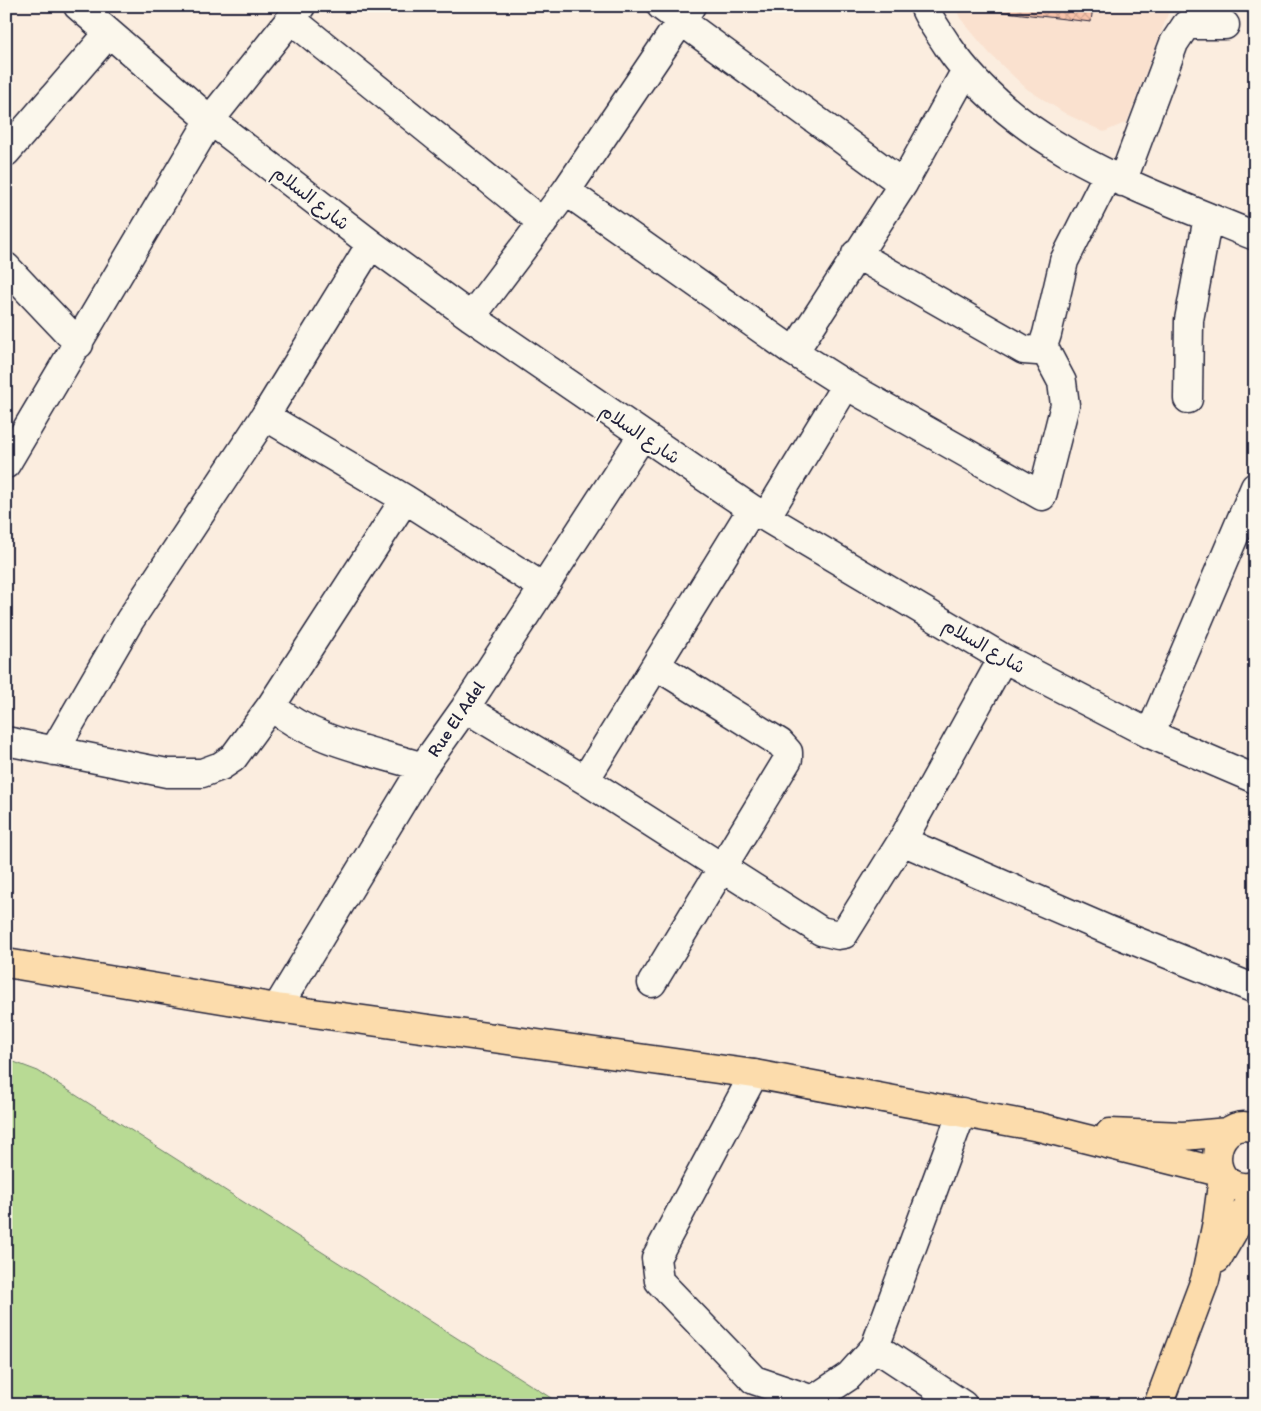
<svg xmlns="http://www.w3.org/2000/svg" width="1261" height="1411" font-family="Itim,'Playpen Sans Arabic',sans-serif">
<defs>
<pattern id="building-cross-hatch" width="8" height="8" patternUnits="userSpaceOnUse" patternTransform="scale(1.25)"><rect width="8" height="8" fill="#f9c4ab"/><path d="M0 0l8 8M0 8l8-8" fill="none" stroke="#d5a894"/></pattern>
</defs>
<rect width="100%" height="100%" fill="#fbeddf"/>
<filter id="ink" filterUnits="userSpaceOnUse"><feTurbulence type="fractalNoise" baseFrequency=".02" numOctaves="2"/><feDisplacementMap in="SourceGraphic" scale="10" xChannelSelector="R" yChannelSelector="G"/><feConvolveMatrix kernelMatrix="1 2 1 2 8 2 1 2 1" color-interpolation-filters="sRGB"/></filter>
<g filter="url(#ink)">
<path fill="#fae1cf" d="M955 6H1171L1127 122 1104 132 1066 114 1027 89 990 54 960 18Z"/>
<path fill="#b8da94" stroke="#6d7e68" d="M6 1059 38 1071 562 1405H6Z"/>
<path fill="url(#building-cross-hatch)" stroke="#22223b" d="M989 6H1093L1091 22 988 10Z"/>
<g fill="none" stroke-linecap="round" stroke-linejoin="round">
<defs>
<path id="minor" d="M78 6 210 120 371 244 471 317 706 478 752 509 1003 658 1150 734 1255 779
M661 6 903 184
M924 6C929 20 939 32 947 45 1018 150 1144 190 1255 236
M291 19 543 223
M6 152 108 34
M1122 182 1174 43 1186 25H1225
M566 191 794 352 846 385 1042 496 1065 405 1062 382 1043 346
M856 254 1024 350 1037 351 1043 346 1047 334 1064 261 1107 176
M6 267 79 344
M471 317 566 191 691 6
M794 352 903 184 965 72
M1188 399 1189 320 1208 217
M265 416 405 499 543 587
M6 464 210 120 301 6
M766 517 846 385
M271 706C312 741 372 751 423 767
M465 708 585 780 752 509
M1150 734 1255 487
M6 741 167 773H202L221 766 233 758 271 706 405 499
M54 751 130 620 265 416 371 244
M585 780 821 931 838 935 844 934 902 841 1003 658
M902 841 1108 930 1255 989
M652 983 788 759V752L780 743 657 666
M277 1008 423 767 465 708 642 436
M754 1074 656 1258 659 1281 754 1380 813 1400 849 1376 875 1347 962 1112
M875 1347 963 1405"/>
<path id="major" d="M6 963 277 1008 754 1074 1039 1127 1219 1172
M1255 1128C1208 1113 1201 1198 1255 1186
M1110 1133 1183 1136 1228 1132
M1217 1259 1255 1194
M1158 1405 1205 1280 1217 1222 1223 1177"/>
</defs>
<use href="#minor" stroke="#22223b" stroke-width="31"/>
<use href="#major" stroke="#22223b" stroke-width="31"/>
<use href="#minor" stroke="#fbf7ec" stroke-width="28"/>
<use href="#major" stroke="#fcdcac" stroke-width="28"/>
</g>
</g>
<g text-anchor="middle" dominant-baseline="central" stroke-width="4.5" stroke-linejoin="round" paint-order="stroke">
<g font-size="18" fill="#22223b" stroke="#fbf7ec">
<text transform="translate(311 198) rotate(38)">شارع السلام</text>
<text transform="translate(640 434) rotate(34)">شارع السلام</text>
<text transform="translate(984 646) rotate(30)">شارع السلام</text>
<text transform="translate(456 719) rotate(-56)">Rue El Adel</text>
</g>
</g>
<rect width="1261" height="1411" fill="none" stroke="#fbf7ec" stroke-width="25"/>
<rect x="12" y="12" width="1236" height="1386" fill="none" stroke="#22223b" stroke-width="2" filter="url(#ink)"/>
</svg>
